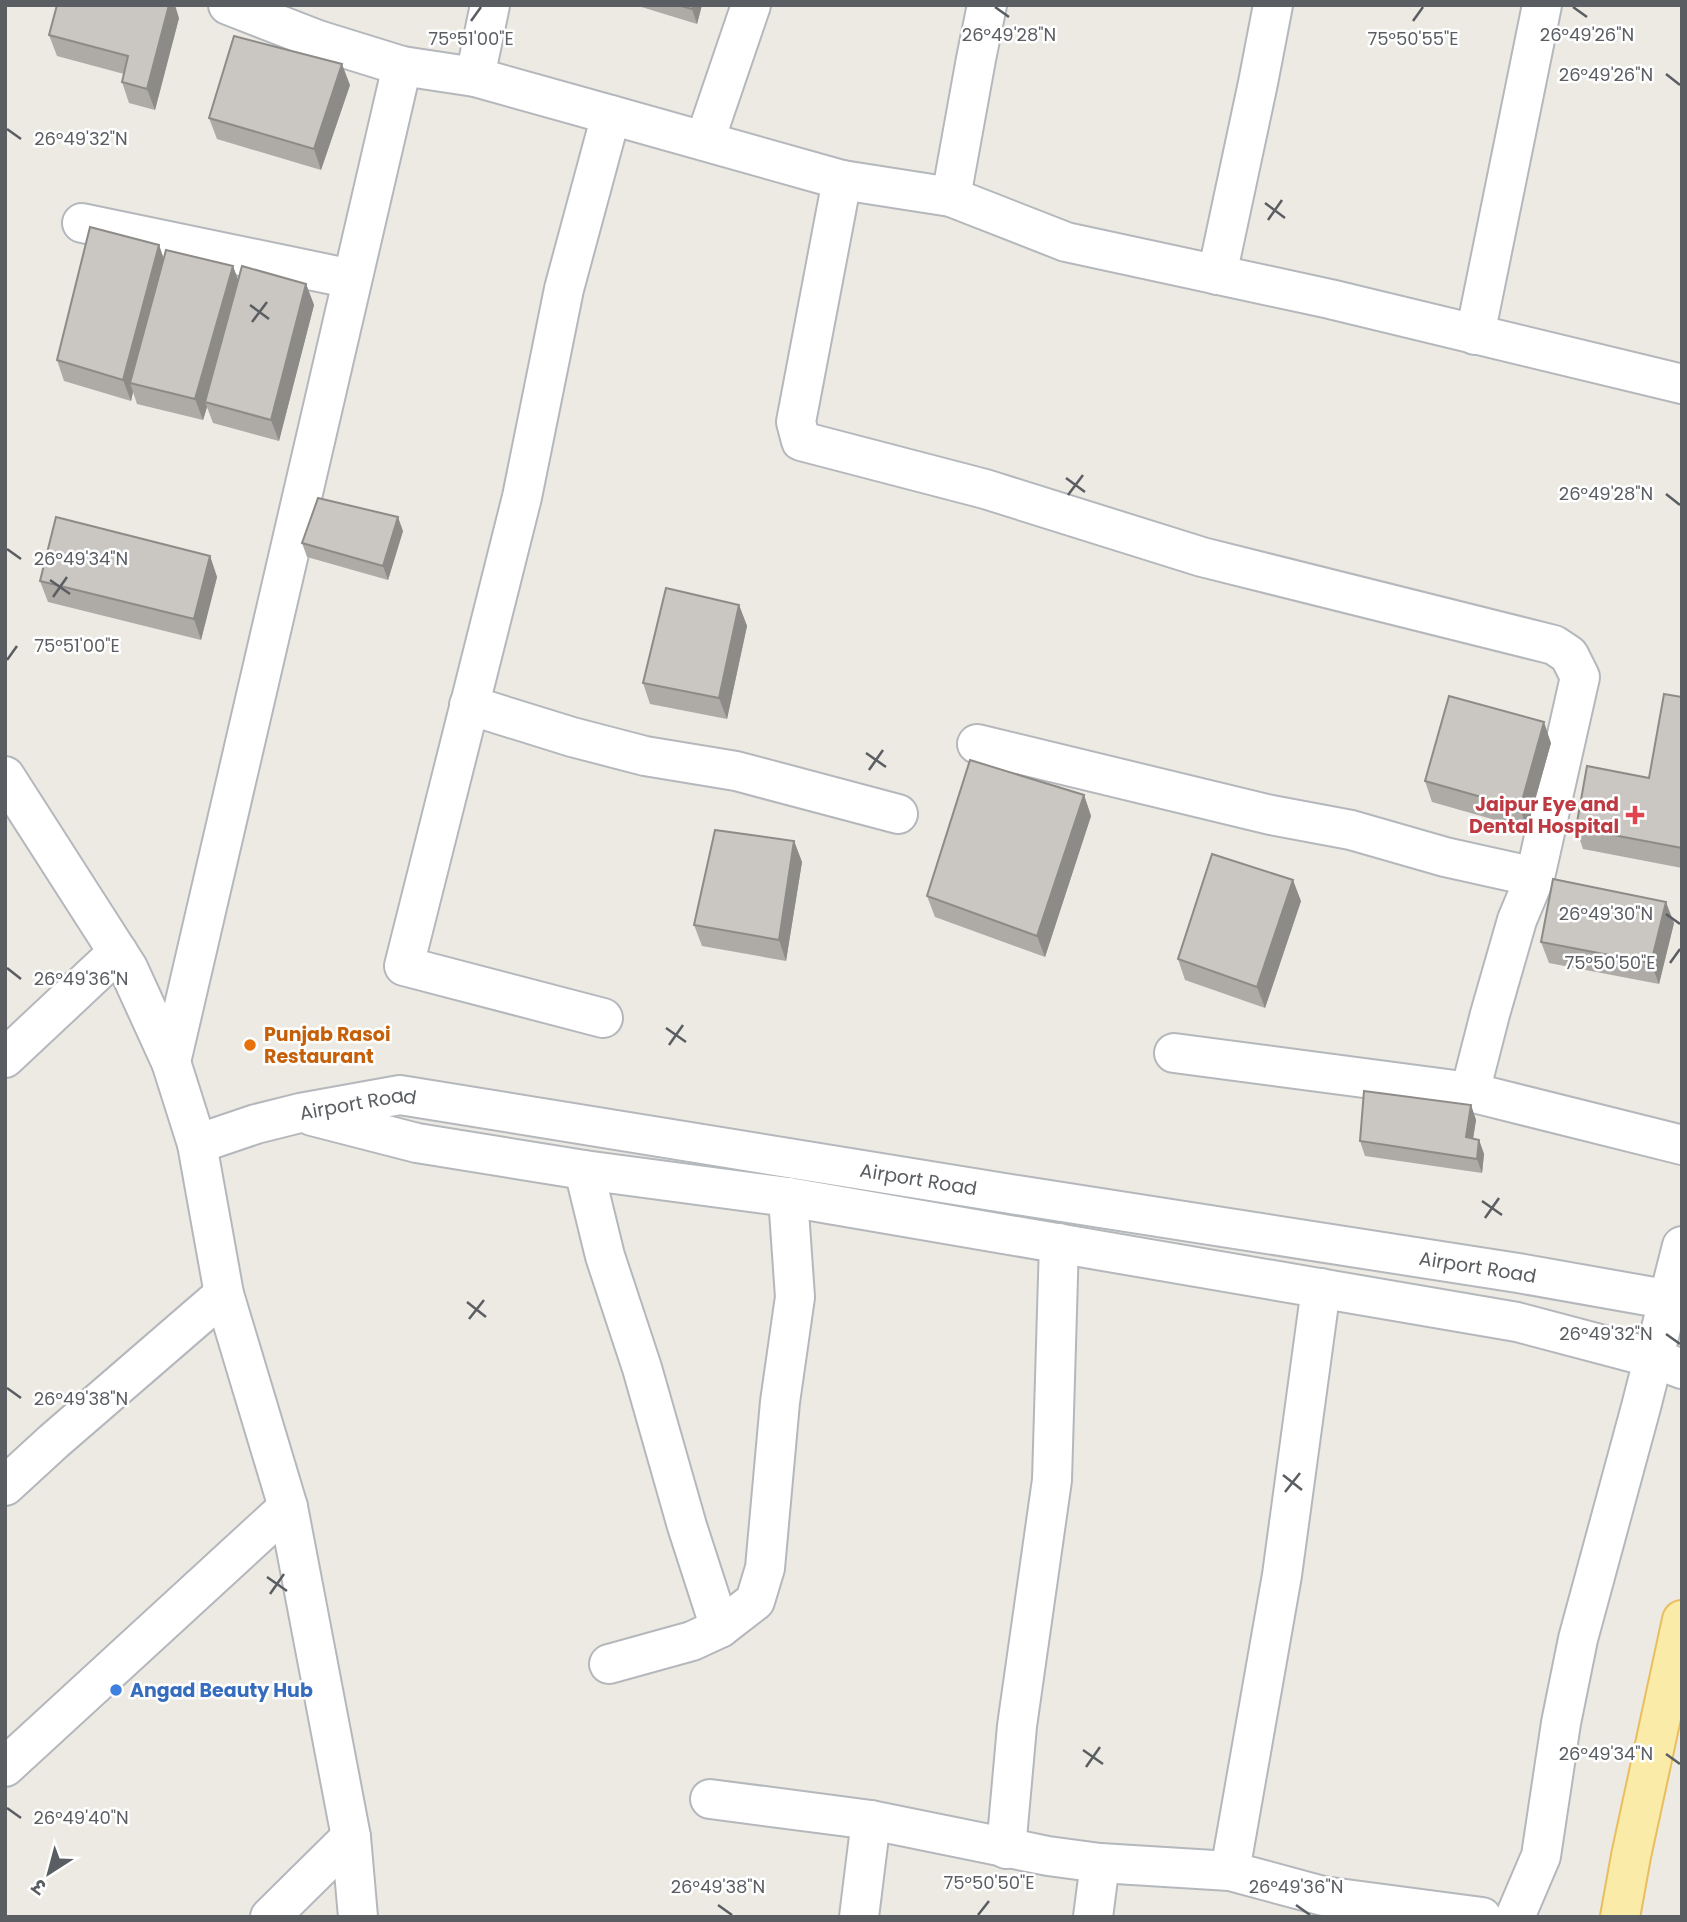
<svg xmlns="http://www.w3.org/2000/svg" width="1687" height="1922" font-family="Poppins,'Noto Sans Devanagari',sans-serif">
<rect width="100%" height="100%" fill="#eceae2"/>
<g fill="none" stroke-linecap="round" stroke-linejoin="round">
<defs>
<g id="minor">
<path d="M228 5 318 40 402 66 475 77 611 115"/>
<path d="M475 77 490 5"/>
<path d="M705 140 751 5"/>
<path d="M842 180 796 422 801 441 985 489 1202 557 1554 645 1569 655 1580 677 1535 877 1517 920 1490 1014 1470 1092"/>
<path d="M951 197 976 59 987 5"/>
<path d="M82 223 352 279"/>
<path d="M1217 275 1258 83 1273 5"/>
<path d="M1475 335 1542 5"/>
<path d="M469 705 572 737 645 756 736 771 898 814"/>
<path d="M977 744 1271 815 1351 830 1445 857 1535 877"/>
<path id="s1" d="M5 776 128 968 171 1062 197 1144 256 1124 300 1113 400 1095 1017 1195 1518 1273 1682 1302"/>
<path d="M603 1018 404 966 522 497 564 289 611 115 842 180 951 197 1066 242 1330 299 1682 384"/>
<path d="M1174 1053 1470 1092 1682 1145"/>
<path d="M5 1058 118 952"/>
<path d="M171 1062 402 66"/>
<path d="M312 1116 417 1143 584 1170 788 1197 1517 1322 1653 1358 1682 1369"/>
<path d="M197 1144 224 1294 288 1507 351 1837 358 1917"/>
<path d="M584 1170 605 1256 642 1368 687 1526 720 1628"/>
<path d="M5 1486 54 1441 224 1294"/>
<path d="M609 1664 692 1641 720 1628 755 1601 765 1568 780 1402 795 1297 788 1197"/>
<path d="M5 1767 288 1507"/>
<path d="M710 1799 871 1820 1048 1856 1100 1863 1230 1871 1323 1896 1482 1917"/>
<path d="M1006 1849 1017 1726 1052 1480 1059 1243"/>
<path d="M1230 1871 1282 1575 1321 1288"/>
<path d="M270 1917 351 1837"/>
<path d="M859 1917 871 1820"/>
<path d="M1093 1917 1100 1863"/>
<path d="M1515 1917 1541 1856 1561 1723 1578 1639 1641 1407 1682 1246"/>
</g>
<path id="major" d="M1620 1917 1631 1856 1682 1620"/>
</defs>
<use href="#minor" stroke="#b4b8bc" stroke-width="42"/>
<use href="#major" stroke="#e9be5e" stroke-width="42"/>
<use href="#minor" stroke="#fff" stroke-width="38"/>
<use href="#major" stroke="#faeba9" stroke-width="38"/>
</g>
<path fill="#aeaaa6" d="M635 5H702L697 24Z
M179 18 155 110 129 103 122 82 124 74 57 56 49 35Z
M350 85 321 170 217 139 209 118Z
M159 245 164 259 238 279 306 284 314 305 279 441 213 423 207 407 203 420 137 404 133 392 131 401 64 381 57 360Z
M403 531 388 580 307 557 302 543Z
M210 556 217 577 201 640 48 602 40 581Z
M739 605 747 626 727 719 650 704 643 683Z
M1682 697V868L1583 849 1576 828 1649 778Z
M1551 743 1527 829 1432 802 1425 781Z
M1084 795 1091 816 1045 957 935 917 927 896Z
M794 841 802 862 786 961 702 946 694 925Z
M1301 901 1265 1008 1185 980 1178 959Z
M1674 923 1659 984 1549 963 1541 942Z
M1471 1105 1476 1120 1473 1139 1479 1140 1484 1154 1482 1173 1365 1156 1360 1141Z"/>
<path fill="#8d8b87" d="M169 5H175L179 18 155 110 147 89Z
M693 5H702L697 24 692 9Z
M342 64 350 85 321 170 314 149Z
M159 245 166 266 130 383 133 392 131 401 123 380Z
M233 266 241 287 205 402 207 407 203 420 195 399Z
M306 284 314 305 279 441 271 420Z
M398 517 403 531 388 580 383 566Z
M210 556 217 577 201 640 194 619Z
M739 605 747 626 727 719 719 698Z
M1544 722 1551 743 1527 829 1520 808Z
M1084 795 1091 816 1045 957 1037 936Z
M794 841 802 862 786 961 779 940Z
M1293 880 1301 901 1265 1008 1257 987Z
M1666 902 1674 923 1659 984 1651 963Z
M1471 1105 1476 1120 1471 1151 1466 1137Z
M1479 1140 1484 1154 1482 1173 1477 1159Z"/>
<path fill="#cac6c1" stroke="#8d8b87" stroke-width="2" d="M57 5H169L147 89 122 82 128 56 49 35Z
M678 5H693L692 9Z
M234 36 342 64 314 149 209 118Z
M90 227 159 245 123 380 57 360Z
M166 250 233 266 195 399 130 383Z
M242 266 306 284 271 420 205 402Z
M318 498 398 517 383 566 302 543Z
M56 517 210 556 194 619 40 581Z
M666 588 739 605 719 698 643 683Z
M1664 694 1682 697V848L1576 828 1587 766 1649 778Z
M1449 696 1544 722 1520 808 1425 781Z
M970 760 1084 795 1037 936 927 896Z
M715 830 794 841 779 940 694 925Z
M1212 854 1293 880 1257 987 1178 959Z
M1553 879 1666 902 1651 963 1541 942Z
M1364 1091 1471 1105 1466 1137 1479 1140 1477 1159 1360 1141Z"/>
<path fill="none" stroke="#5a5e62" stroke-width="2.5" d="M995 7 1009 17M1573 7 1587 17M471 21 481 7M1413 21 1423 7M1666 74 1680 85M7 129 21 139M1265 203 1285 218M1268 220 1282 200M250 305 269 319M252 322 267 302M1066 478 1085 492M1666 494 1680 505M1068 495 1083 475M7 549 21 559M50 580 70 594M53 597 67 577M7 660 17 646M866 753 886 767M869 770 883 750M1666 914 1680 924M1670 963 1680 949M7 968 21 979M666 1028 686 1042M669 1045 683 1025M1482 1201 1502 1215M1485 1218 1499 1198M467 1302 486 1317M469 1319 484 1300M1666 1334 1680 1344M7 1388 21 1398M1283 1475 1302 1490M1285 1492 1300 1473M267 1577 287 1591M270 1594 284 1574M1083 1750 1103 1764M1666 1754 1680 1764M1086 1767 1100 1747M7 1808 21 1818M718 1905 732 1915M1296 1905 1310 1915M978 1915 989 1901"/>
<path fill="#e0444e" stroke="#fff" stroke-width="2.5" d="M1631.5 804.5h7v7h7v7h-7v7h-7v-7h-7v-7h7z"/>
<circle fill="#e8710a" stroke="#fff" stroke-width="2.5" cx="250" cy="1045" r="7"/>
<circle fill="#3f7fe0" stroke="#fff" stroke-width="2.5" cx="116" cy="1690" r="7"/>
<g text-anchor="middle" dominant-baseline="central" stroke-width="5" stroke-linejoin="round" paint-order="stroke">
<g font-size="19" font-weight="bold" fill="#be3a42" stroke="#fff" text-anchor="end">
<text x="1619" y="804">Jaipur Eye and<tspan x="1619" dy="22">Dental Hospital</tspan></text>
</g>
<g font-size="19" font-weight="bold" fill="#c56008" stroke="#fff" text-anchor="start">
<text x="264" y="1034">Punjab Rasoi<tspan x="264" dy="22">Restaurant</tspan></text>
</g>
<g font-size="19" fill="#5a5e62" stroke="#fff">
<text stroke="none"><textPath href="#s1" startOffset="584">Airport Road</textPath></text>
<text stroke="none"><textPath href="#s1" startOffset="1152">Airport Road</textPath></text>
<text stroke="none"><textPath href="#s1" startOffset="1718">Airport Road</textPath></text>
</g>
<g font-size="19" font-weight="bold" fill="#366cbe" stroke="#fff" text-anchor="start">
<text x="130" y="1690">Angad Beauty Hub</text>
</g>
</g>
<g font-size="18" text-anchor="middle" fill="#5a5e62" stroke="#fff" stroke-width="5" stroke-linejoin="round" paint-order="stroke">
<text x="1009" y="41">26°49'28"N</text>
<text x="1587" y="41">26°49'26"N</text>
<text x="1413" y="45">75°50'55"E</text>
<text x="471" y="45">75°51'00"E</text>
<text x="1606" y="81">26°49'26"N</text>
<text x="81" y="145">26°49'32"N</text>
<text x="1606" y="500">26°49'28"N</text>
<text x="81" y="565">26°49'34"N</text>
<text x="77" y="652">75°51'00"E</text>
<text x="1606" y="920">26°49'30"N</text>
<text x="1610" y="969">75°50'50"E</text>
<text x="81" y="985">26°49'36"N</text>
<text x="1606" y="1340">26°49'32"N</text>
<text x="81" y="1405">26°49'38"N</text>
<text x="1606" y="1760">26°49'34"N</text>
<text x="81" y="1824">26°49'40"N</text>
<text x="989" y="1889">75°50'50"E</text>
<text x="718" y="1893">26°49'38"N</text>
<text x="1296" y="1893">26°49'36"N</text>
</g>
<rect width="1687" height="1922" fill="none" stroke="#5a5e62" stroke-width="14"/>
<g transform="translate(49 1873) rotate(216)" stroke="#ffffff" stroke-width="5" paint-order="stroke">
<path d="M0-5L12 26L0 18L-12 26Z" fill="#5a5e62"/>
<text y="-10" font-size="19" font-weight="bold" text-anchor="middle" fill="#5a5e62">उ</text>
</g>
</svg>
